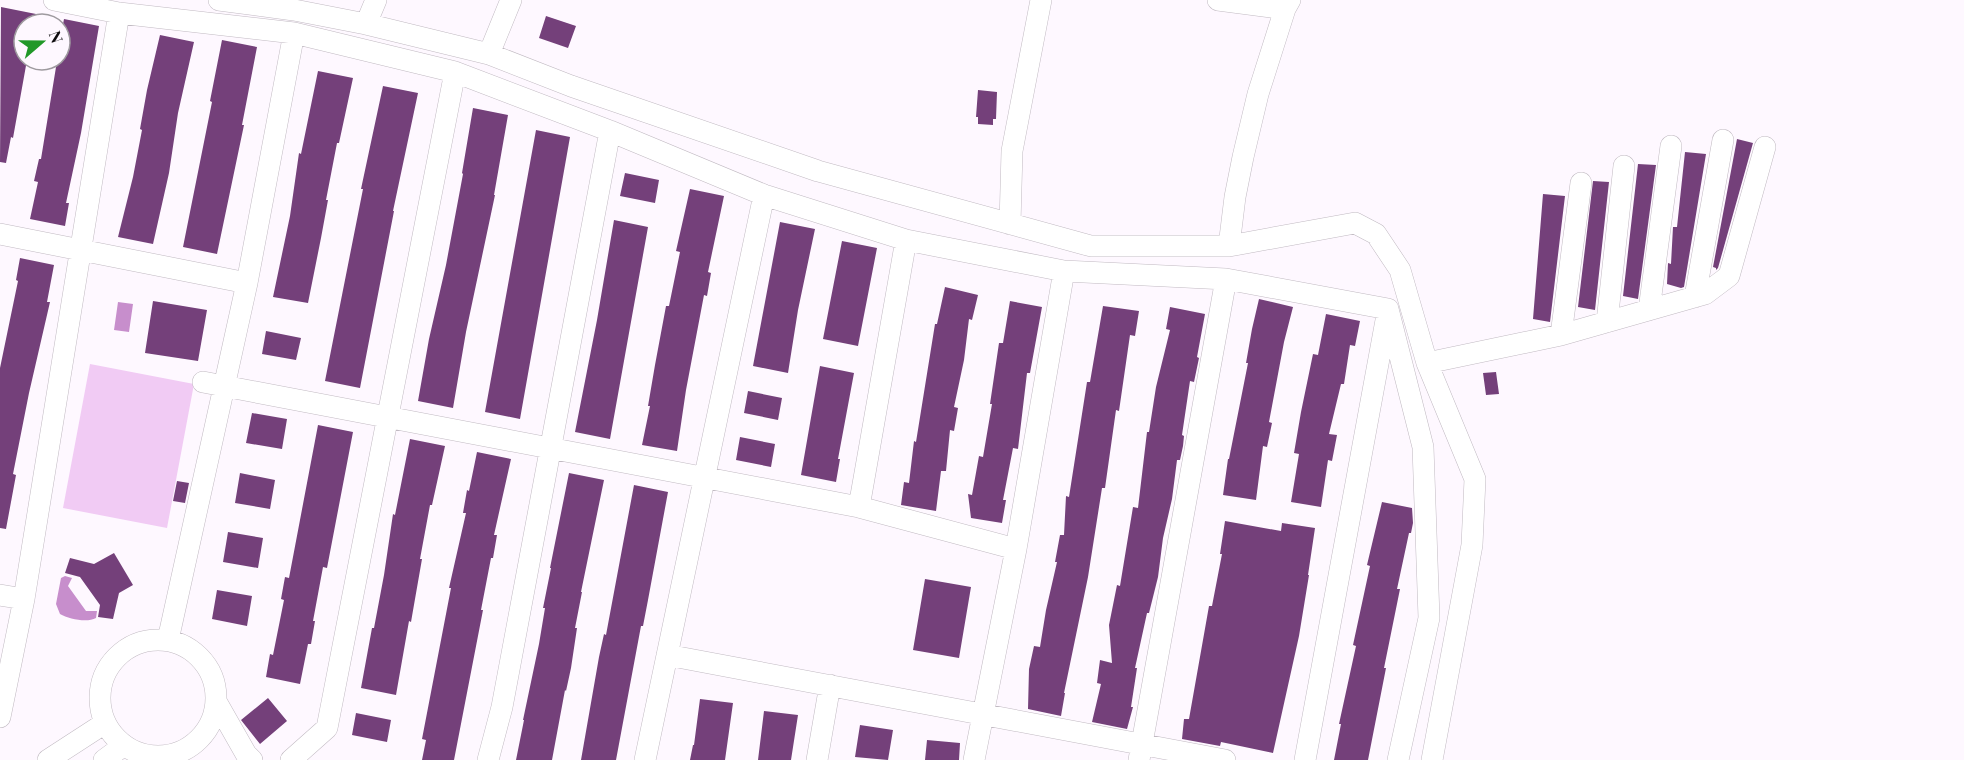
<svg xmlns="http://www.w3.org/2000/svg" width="1964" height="760" font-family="'Playfair Display',serif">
<rect width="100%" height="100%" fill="#fef8ff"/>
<path fill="#f1cbf4" d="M90 364 194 384 167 528 63 508Z"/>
<path fill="#c78ecc" d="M118 302 133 304 129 332 114 330Z
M65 576 72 578 68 586 86 611H97L96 618C87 623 69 619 60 614L56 604 61 578Z"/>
<path fill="#74407a" d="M1 7 36 14 34 24H24V60H27L13 138 11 137 6 163 0 162Z
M546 16 576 26 568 48 539 38Z
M64 19 99 26 81 133 66 203H69L65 226 30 219 38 182 34 181 39 159H41L57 61 60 62V40Z
M160 35 194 42 178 113 169 173 153 244 118 237 133 177 142 130 140 129 147 90Z
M222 40 257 47 242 125H244L217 254 183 247 212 102 210 101Z
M318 71 353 78 339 143H337L326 200H328L321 238 308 303 273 297 290 216 299 153 301 154Z
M383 86 418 93 393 211H394L360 388 325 381 363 189H361Z
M978 90 997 92 996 119H993V125L978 124V117H976Z
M473 108 508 115 494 195H495L466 332 453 408 418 401 429 339 446 265 463 174 462 173Z
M536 130 570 137 520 419 485 412Z
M1737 139 1753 143 1718 268 1716 270V268L1713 267Z
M1685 152 1706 154 1684 287 1681 288 1667 284 1668 263 1671 264 1673 227H1677Z
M1638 164 1656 165 1638 299 1623 296Z
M625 173 659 180 655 203 620 196Z
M1593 181 1609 182 1595 310 1578 307Z
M690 189 724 196 708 272 711 273 707 296 704 295 686 390 677 451 642 445 650 406H648L655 365 666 306H669L680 252 676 251Z
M1543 194 1565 196 1550 322 1533 319Z
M614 220 648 227 610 439 575 432 597 320Z
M780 222 815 229 798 310 788 373 753 366Z
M842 241 877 248 858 346 823 339Z
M20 258 54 265 47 302H50L29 393 13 474 16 475 6 529 0 528V368L18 281 16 280Z
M945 287 978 295 972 320 969 319 964 360 954 407 958 408 954 431 950 430 946 471H941L936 511 901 505 904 482 909 483 914 441 916 442 935 324H937Z
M1259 299 1293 307 1284 342 1269 422 1272 423 1267 447 1263 446 1256 500 1223 495 1228 459H1229L1248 363H1246L1252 329Z
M153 301 207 310 198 361 145 353Z
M1010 301 1042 307 1030 373H1027L1018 449 1013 448 1003 500H1006L1002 523 971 518 968 494 972 495 979 456 983 457 992 404H990L999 343H1003Z
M1103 306 1139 311 1135 336 1130 335 1119 411 1116 410 1105 488H1102L1088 577 1064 693H1065L1061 716 1028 709 1029 669 1034 646 1040 647 1046 610 1057 562H1055L1060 535H1064L1066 496 1069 497 1087 382H1090Z
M1170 307 1205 314 1197 357 1199 358 1194 382 1190 381 1182 435 1184 436 1183 446 1180 460H1177L1172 499 1163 538 1158 577 1149 613H1147L1135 668H1137L1131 707H1133L1127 729 1092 722 1101 684 1097 683 1100 660 1112 663 1109 625 1117 585 1120 586 1133 507 1138 508 1147 432H1149L1156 387 1170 330 1166 329Z
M1326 314 1360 321 1355 346 1350 345 1344 384H1341L1329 434 1337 435 1332 461 1328 460 1321 507 1291 502 1299 454 1294 453 1301 412 1313 354 1318 355Z
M266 331 301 338 296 360 262 354Z
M820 366 854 373 838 459H840L836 482 801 475Z
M1496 372 1499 394 1486 395 1483 373Z
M748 391 782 398 778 420 744 413Z
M252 413 287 419 282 449 246 443Z
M318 425 353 432 327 568 323 567 313 621H315L311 644H308L300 684 266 677 270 654 273 655 284 600 281 599 285 577 289 578Z
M740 437 775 444 771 467 736 460Z
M410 439 445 446 432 505H430L420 559H422L415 599 411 622 409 621 396 695 361 688 372 628H374L384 575 393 514 395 515Z
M477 452 511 459 494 535H497L493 558H491L481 610H483L454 760H422L426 740 422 739 451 588H449L466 513H463L467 490 469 491Z
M240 473 275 480 270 509 235 503Z
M569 473 604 480 581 592H582L575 628H577L571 668 566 691 565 690 552 760H516L524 720H523L539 644 545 608H543L551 568H550Z
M177 481 189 483 185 503 173 501Z
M634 485 668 492 648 600 643 626H641L616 760H581L599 657 604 634 606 635Z
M1382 502 1412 508 1413 523 1411 533H1409L1397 589H1400L1384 668H1386L1368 760H1334L1341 724H1339L1356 646 1353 645 1370 566 1367 565Z
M1225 521 1281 531 1282 523 1315 528 1308 575H1309L1299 636 1273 753 1221 742 1220 746 1182 739 1184 719H1189L1209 606H1212L1222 554H1220Z
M228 532 263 538 258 568 223 562Z
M114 553 133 585 119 593 113 619 98 617 100 605 80 577 65 573 70 558 94 564Z
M925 579 971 587 959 658 913 650Z
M217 590 252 596 247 626 212 619Z
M268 698 287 721 260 744 241 720Z
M700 699 733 703 725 760H690L693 745H694Z
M764 711 798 715 791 760H758Z
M356 713 391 720 387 742 352 735Z
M860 725 893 730 888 760 855 757Z
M927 740 960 743 959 760H925Z"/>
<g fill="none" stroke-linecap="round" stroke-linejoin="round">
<defs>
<path id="minor" d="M54 0 119 13 294 33 455 72 610 131 764 195 906 240 1064 271 1226 279 1388 309 1423 447 1429 618 1398 760
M219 0 294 10 366 24 489 54 571 86 818 171 1091 246H1229L1355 223 1376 234 1400 270 1427 363 1475 479 1472 545 1432 760
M1218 0 1285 9
M366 24 376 0
M489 54 511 0
M1010 224 1012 151 1041 0
M0 234 247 283
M1229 246 1235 197 1243 157 1258 94 1285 9 1290 0
M1695 297 1723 140
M1649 310 1671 146
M1607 322 1624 166
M1561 335 1581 183
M1427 363 1561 335 1705 294 1729 276 1765 147
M203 382 859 507 1016 549
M859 507 906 240
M0 595 24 599
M100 698a58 58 0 1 1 116 0a58 58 0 1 1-116 0Z
M168 640 247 283 294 33
M667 655 1225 760
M217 703 246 754 252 760
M0 717 24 599 119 13
M48 760 105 723
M104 760 123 746
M291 760 327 728 455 72
M488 760 502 707 610 131
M645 760 764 195
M817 760 830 685
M974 760 1016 549 1064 271
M1139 760 1226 279
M1305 760 1387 315"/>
</defs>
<use href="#minor" stroke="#c1bac2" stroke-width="22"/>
<use href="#minor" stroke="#fff" stroke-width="21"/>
</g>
<g transform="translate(42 42) rotate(70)"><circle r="28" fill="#fef8ff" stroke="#9e9a9f" stroke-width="1.5"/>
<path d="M0-4.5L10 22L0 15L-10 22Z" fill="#219828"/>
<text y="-9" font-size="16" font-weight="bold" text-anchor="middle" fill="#0e0c0e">N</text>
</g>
</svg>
